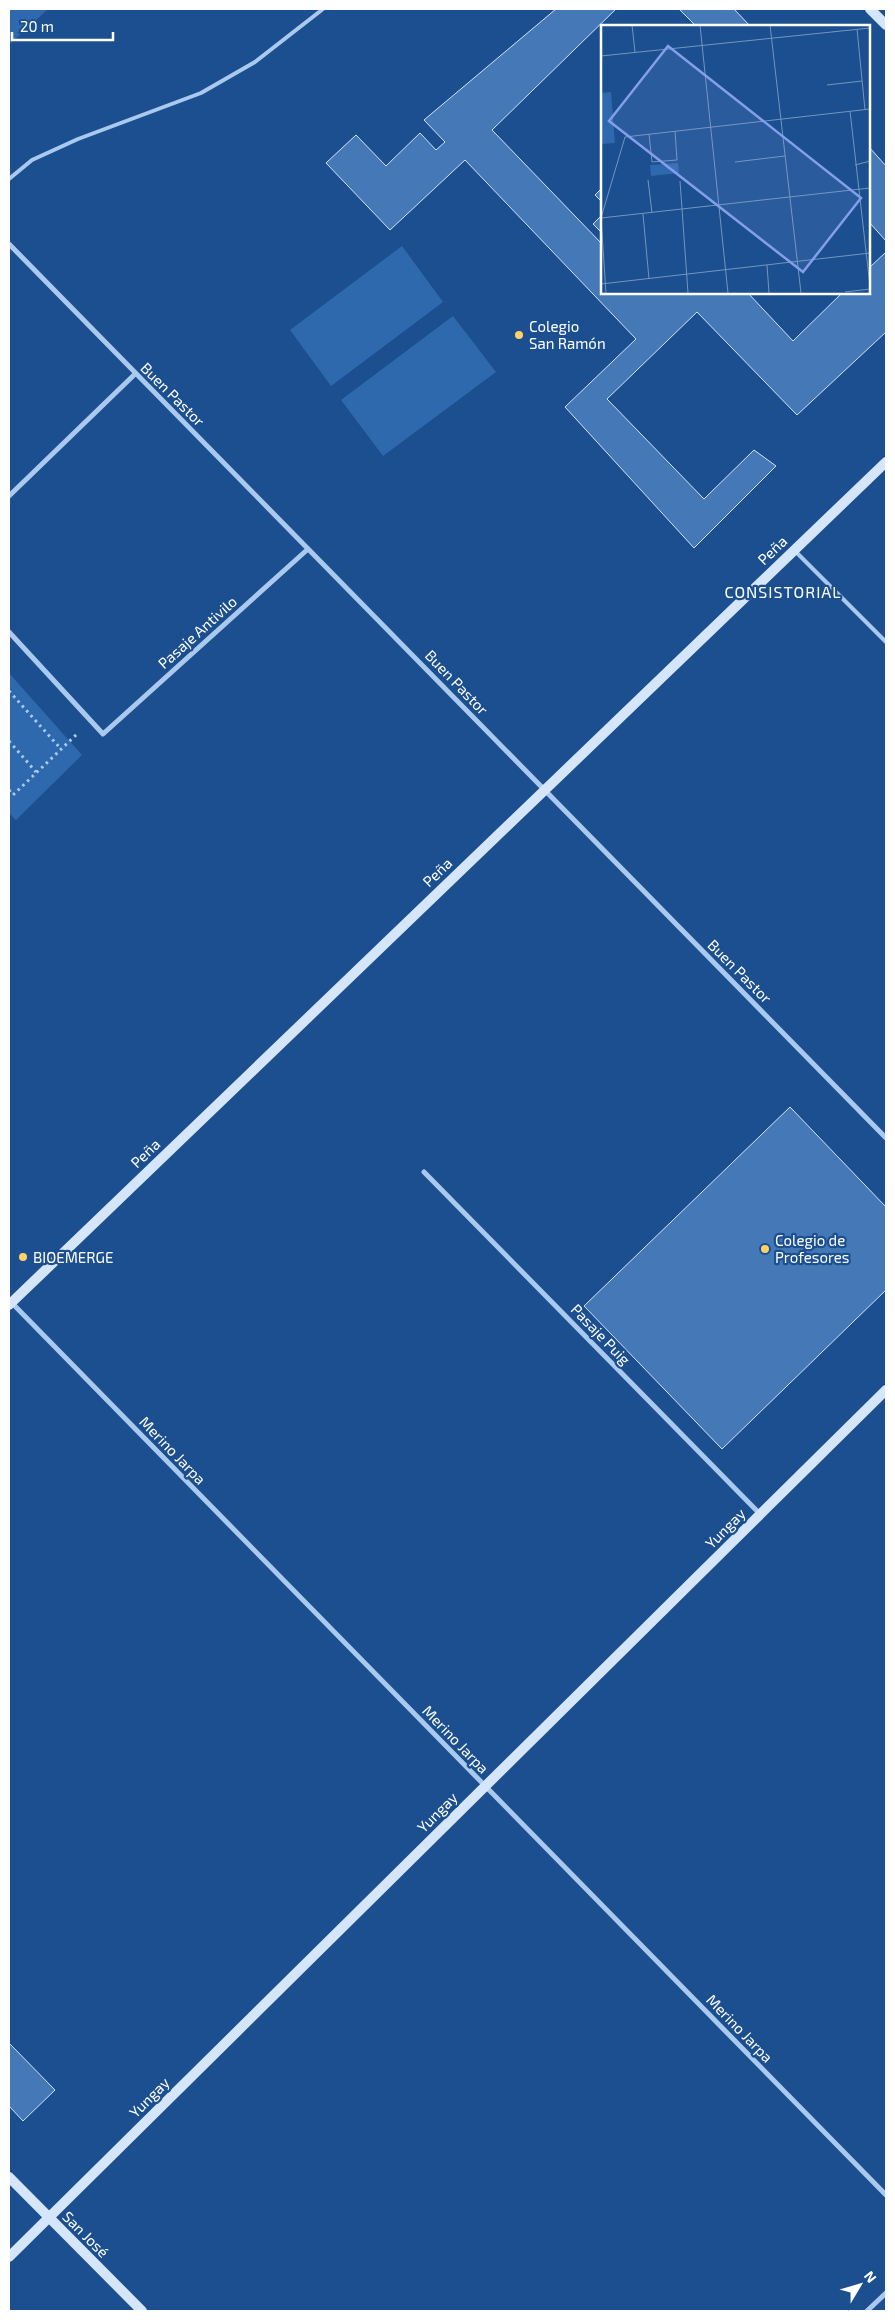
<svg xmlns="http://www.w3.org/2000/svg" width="895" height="2320" font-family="'Exo 2',sans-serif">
<rect width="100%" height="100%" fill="#1b4f8f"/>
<path fill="#2e69ad" d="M9 9H48L9 45Z
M402 246 443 302 331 386 290 330Z
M453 316 496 372 383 456 341 400Z
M9 673 82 755 16 820 9 813Z"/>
<path fill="#4478b7" stroke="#cfe3fa" d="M556 9H616L492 130 602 244V292H747L793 341 843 292H869V268L886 252V332L797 415 697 312 607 399 704 499 754 450 776 466 694 548 565 407 636 339 465 160 390 230 326 163 356 135 386 166 420 133 436 150 445 142 424 120Z
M679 9H734L750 26H696Z
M869 147 886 166V241L869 222Z
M602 188V202L595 195Z
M602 215V233L593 224Z
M790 1107 886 1207V1290L722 1449 584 1306Z
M9 2043 55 2090 23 2121 9 2106Z"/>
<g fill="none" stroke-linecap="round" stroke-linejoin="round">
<path stroke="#a9c9ee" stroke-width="3" stroke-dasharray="2.5 4" stroke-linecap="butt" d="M9 691 61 749
M9 741 36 772
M9 790 13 795 77 734"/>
<path stroke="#a9c9ee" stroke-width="4" d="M9 179 32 160 78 139 201 93 255 62 323 9
M794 550 886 642"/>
<path stroke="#a9c9ee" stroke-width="5" d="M9 244 886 1138
M9 496 135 374
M9 632 103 734 308 549
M424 1172 760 1514
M11 1302 886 2195
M867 2311 886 2293"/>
<path stroke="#d6e6fa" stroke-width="10" d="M870 9 886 25
M9 1305 886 462
M9 2177 142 2311
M9 2257 886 1390"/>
</g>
<g fill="#ffd166" stroke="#1b4f8f" stroke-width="2">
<circle cx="519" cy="335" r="5"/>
<circle cx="765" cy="1249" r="5"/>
<circle cx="23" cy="1257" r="5"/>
</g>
<g text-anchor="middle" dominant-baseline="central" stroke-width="4.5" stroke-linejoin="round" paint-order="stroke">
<g font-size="15" fill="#fff" stroke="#1b4f8f" text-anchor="start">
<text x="529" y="326">Colegio<tspan x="529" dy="17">San Ramón</tspan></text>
<text x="775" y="1240">Colegio de<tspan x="775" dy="17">Profesores</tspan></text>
<text x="33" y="1257">BIOEMERGE</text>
</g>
<g font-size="15" fill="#fff" stroke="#1b4f8f">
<text transform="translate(173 394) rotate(45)">Buen Pastor</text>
<text transform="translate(772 550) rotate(-44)">Peña</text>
<text transform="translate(197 632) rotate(-42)">Pasaje Antivilo</text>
<text transform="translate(457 682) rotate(46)">Buen Pastor</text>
<text transform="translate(437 872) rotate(-44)">Peña</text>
<text transform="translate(740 971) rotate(45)">Buen Pastor</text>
<text transform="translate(145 1153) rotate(-44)">Peña</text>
<text transform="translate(601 1334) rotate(46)">Pasaje Puig</text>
<text transform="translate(173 1450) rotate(46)">Merino Jarpa</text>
<text transform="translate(725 1528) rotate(-45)">Yungay</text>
<text transform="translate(456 1739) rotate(46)">Merino Jarpa</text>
<text transform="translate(437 1812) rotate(-45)">Yungay</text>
<text transform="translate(740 2028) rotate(46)">Merino Jarpa</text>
<text transform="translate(149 2097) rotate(-45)">Yungay</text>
<text transform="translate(86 2234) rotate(45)">San José</text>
</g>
<g font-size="16" letter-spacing="1" fill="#fff" stroke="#1b4f8f">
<text x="783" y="591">CONSISTORIAL</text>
</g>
</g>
<g transform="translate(601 25)">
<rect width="269" height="269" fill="#1b4f8f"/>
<path d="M10 67 14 118 0 119V68ZM77 138 78 148 50 151 49 140Z" fill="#2e69ad"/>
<path fill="none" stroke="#7695bc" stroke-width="1" d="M31 0 34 27M99 0 127 268M169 0 200 268M256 4 264 85M0 31 269 3M226 60 261 56M249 86 269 261M48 109 51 137 76 135 74 106M134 137 184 131M254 140 269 136M47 155 51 188M79 156 87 268M42 189 48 254M0 193 269 163M166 240 168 268M0 259 269 228M244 267 269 264M5 268 0 193 24 112 269 84"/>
<path fill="#839eea" fill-opacity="0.15" stroke="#839eea" stroke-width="2.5" d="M67 21 260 173 202 247 8 96Z"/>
<rect width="269" height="269" fill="none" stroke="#fff" stroke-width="2.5"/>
</g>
<rect width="895" height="2320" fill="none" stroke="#ffffff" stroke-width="20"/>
<g transform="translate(860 2285) rotate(52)" stroke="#1b4f8f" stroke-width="4" paint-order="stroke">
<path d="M0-4L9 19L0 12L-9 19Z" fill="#ffffff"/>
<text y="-8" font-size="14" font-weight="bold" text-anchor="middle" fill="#ffffff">N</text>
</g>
<path d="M12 32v8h101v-8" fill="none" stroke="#ffffff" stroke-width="2.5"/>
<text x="20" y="32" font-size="15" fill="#ffffff" stroke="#1b4f8f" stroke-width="4" paint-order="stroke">20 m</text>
</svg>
